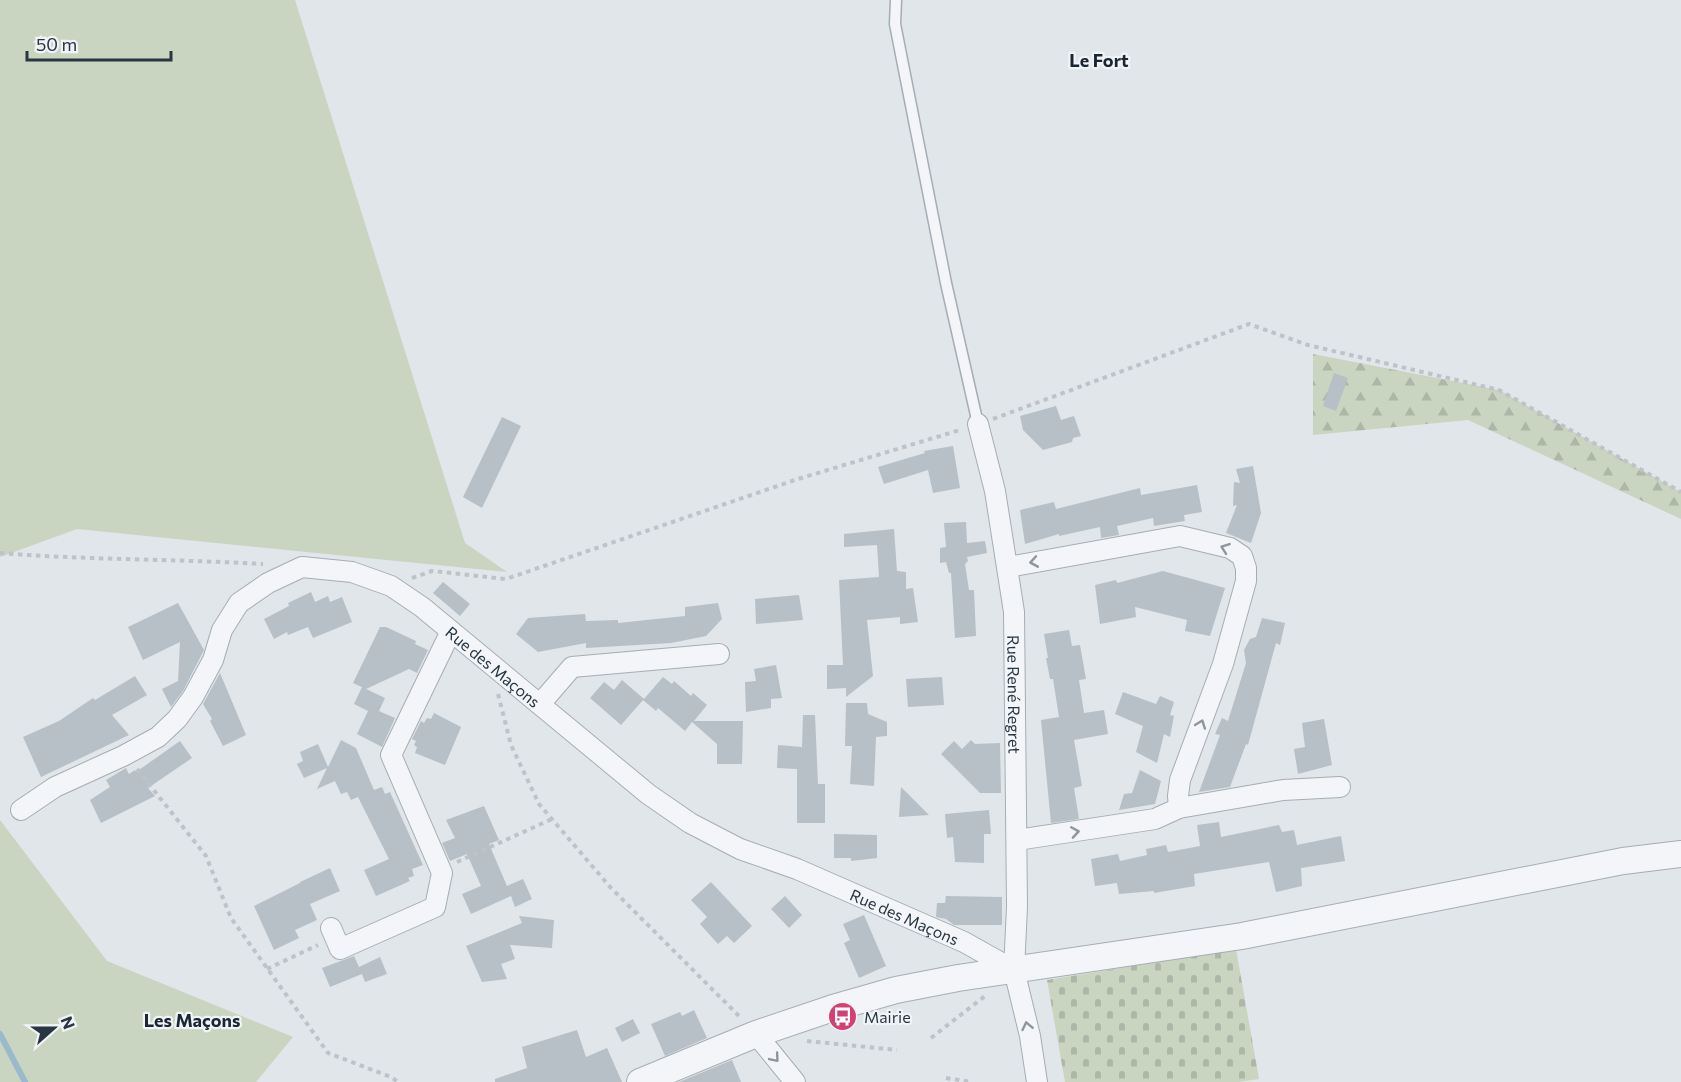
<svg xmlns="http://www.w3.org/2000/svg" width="1681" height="1082" font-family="Commissioner,sans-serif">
<defs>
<pattern id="forest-firs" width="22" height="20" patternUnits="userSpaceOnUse" patternTransform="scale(1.5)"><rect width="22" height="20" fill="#c9d4c1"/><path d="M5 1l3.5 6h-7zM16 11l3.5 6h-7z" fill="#adb7a7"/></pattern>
<pattern id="cemetery-stones" width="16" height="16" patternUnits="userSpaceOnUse" patternTransform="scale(1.5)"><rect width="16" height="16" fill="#c9d4c1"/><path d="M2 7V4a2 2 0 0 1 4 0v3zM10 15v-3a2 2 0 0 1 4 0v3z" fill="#adb7a7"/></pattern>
</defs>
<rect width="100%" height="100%" fill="#e0e6ea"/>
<path fill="#c9d4c1" d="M0 0H295L465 543 507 572 77 529 0 557Z
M0 820 107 961 293 1037 256 1082H0Z"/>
<path fill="url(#forest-firs)" d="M1313 354 1499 390 1681 492V519L1468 420 1313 435Z"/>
<path fill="url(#cemetery-stones)" d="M1236 949 1259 1079 1239 1082H1065L1047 980Z"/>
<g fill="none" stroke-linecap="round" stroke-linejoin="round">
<path stroke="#9abacb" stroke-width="6" d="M0 1034 25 1082"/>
</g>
<path fill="#b7c0c7" d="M1334 373 1348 378 1336 411 1323 406Z
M1056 406 1061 420 1074 416 1081 436 1073 438 1072 442 1043 450 1023 430 1020 416Z
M502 417 521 426 482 508 463 497Z
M953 446 960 488 933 493 928 470 884 484 878 467 925 453 924 451Z
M1253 466 1261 513 1251 543 1226 533 1237 505 1233 506 1234 482 1240 483 1236 469Z
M1197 485 1202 512 1184 515 1185 521 1154 526 1153 518 1117 526 1119 535 1101 538 1100 527 1059 536V534L1025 544 1020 510 1054 502 1056 509 1140 488 1141 495Z
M966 522 967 543 985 541 987 553 967 557 968 561 965 564 969 590H974L976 636 955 638 951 573H949L946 562 940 563V548L946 547 944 523Z
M894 529 897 571 906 572V589L913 588 918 622 900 624V617L867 620 873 676 846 697V688L827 689V665H843L839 580 879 577 877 545 844 547V534Z
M1163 571 1225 588 1210 636 1185 631 1187 620 1135 607 1136 617 1100 624 1095 585 1116 580 1117 583Z
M443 582 470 604 460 616 433 593Z
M311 592 315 602 328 596 330 602 342 597 352 622 313 638 308 627 288 635 287 632 274 639 264 619 289 606 288 603Z
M799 595 803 620 756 624 755 599Z
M178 603 204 650 183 691 171 707 162 689 178 681 180 642 143 660 128 627Z
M718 603 722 619 706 636 671 643 586 648V643L538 652 516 634 528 618 585 614 586 621 618 620V623L685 616V607Z
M1262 618 1285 623 1280 645 1276 643 1248 745 1246 744 1230 787 1199 792 1220 735 1215 734 1222 718 1228 721 1246 663 1244 650 1250 639 1256 637Z
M380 627H386L416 641 415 644 428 650 417 673 409 669 366 689 353 683Z
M1069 630 1072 646 1080 645 1086 679 1079 680 1084 713 1104 710 1108 734 1074 740 1082 786 1074 788 1079 819 1051 823 1041 720 1059 717 1053 679H1050L1046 658H1048L1044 634Z
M776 665 782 698 771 699V708L746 712 745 682 756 681 754 669Z
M220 673 246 735 223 746 210 721 212 719 203 704Z
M135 676 147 695 112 715 129 735 41 777 23 737 59 721 93 698 95 700Z
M663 677 672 684 674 681 691 696 693 693 707 705 694 721H743L742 764H717V744L692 722 685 731 658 708 656 711 643 700 621 725 590 698 604 682 614 690 622 680 644 699Z
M942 677 944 705 908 707 906 679Z
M362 687 385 698 379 711 395 718 382 747 357 734 368 711 354 704Z
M1123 692 1156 704 1160 696 1174 702 1170 715 1174 716 1170 737 1164 734 1157 763 1136 752 1143 726 1115 714Z
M846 703H867L868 714 887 722V736L876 737 874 786 850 784 852 746H845Z
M434 713 461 727 445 765 415 753 417 747 414 745 416 741 412 739 421 721 424 723 427 718 431 719Z
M803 715H815L818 784H825V823H797V769L777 768 778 745 802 747Z
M1324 719 1332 765 1298 774 1294 749 1305 747 1302 723Z
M341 740 356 748 374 790 382 787 385 794 390 792 423 865 412 869 414 876 408 878 410 881 376 896 364 870 389 859 358 797 351 800 347 792 341 794 335 781 317 789 327 768 304 778 297 764 303 761 300 752 318 744 328 767Z
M971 740 975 744 1000 743 1001 793H980L941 754 954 741 962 749Z
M180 741 192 758 148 788 155 796 101 823 90 800 110 787 106 780 126 768 129 774 135 770 136 772Z
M1140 770 1161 781 1155 804 1119 810 1124 794 1132 793Z
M901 787 929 815 899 817Z
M484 806 499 840 489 844 507 886 523 879 532 899 515 907 511 896 471 914 462 894 481 886 467 854 450 861 442 843 455 838 446 820Z
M989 810 991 834H984V863L955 862 953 837 947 838 945 814Z
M1219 822 1221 837 1279 825 1282 832 1294 830 1297 845 1341 836 1345 861 1301 868 1302 886 1276 892 1269 862 1194 874 1195 886 1154 893V891L1119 894 1117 883 1095 886 1091 859 1118 854 1120 861 1147 855 1146 849 1166 845 1168 852 1200 846 1197 825Z
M834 834 877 835V858L851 861V858H834Z
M330 868 340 891 310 904 317 920 295 930 299 938 274 950 254 906 300 883V882Z
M711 882 752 926 734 943 727 936 718 944 700 924 707 917 691 900Z
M785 896 802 915 789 928 771 909Z
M946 896 1002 897V925H954L946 919 936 917 937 903H945Z
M864 915 886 966 859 978 844 943 850 940 843 924Z
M519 916 554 920 552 948 510 945 515 959 501 964 507 979 482 982 466 946 522 923Z
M354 956 359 967 380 957 387 974 365 982 362 974 330 987 322 968Z
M694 1010 707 1038 665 1056 651 1024 680 1012 682 1016Z
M633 1019 640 1033 622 1042 615 1028Z
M577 1030 586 1057 607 1048 622 1082H495V1079L527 1068 522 1047Z
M732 1060 741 1082H679Z"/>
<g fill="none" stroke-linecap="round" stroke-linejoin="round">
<defs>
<path id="service" d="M896 0 895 24 946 283 978 424"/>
<g id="minor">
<path id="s1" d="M978 424 995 491 1014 612 1017 907 1014 970 1030 1036 1037 1082"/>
<path d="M1008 567 1180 536 1230 548 1242 556 1246 568V581L1223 664 1180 780 1178 796 1179 808 1155 819 1017 840"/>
<path d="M540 704 572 667 719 654"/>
<path d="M1179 808 1283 790 1340 787"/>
<path id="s2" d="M21 810 55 787 123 756 158 737 177 719 193 697 213 660 222 630 239 603 268 583 302 567 352 572 391 586 422 607 648 794 690 823 740 849 797 869 964 942 1014 970"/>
<path d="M331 928 340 949 435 907 442 873 391 755 451 631"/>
<path d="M756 1034 795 1082"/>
</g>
<path id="tertiary" d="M640 1082 756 1034 833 1008 896 990 958 978 1242 936 1623 861 1681 854"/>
</defs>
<use href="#service" stroke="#a5aeb4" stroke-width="13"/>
<use href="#minor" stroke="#a5aeb4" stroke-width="22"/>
<use href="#tertiary" stroke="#a5aeb4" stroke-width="28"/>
<path stroke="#bec3c9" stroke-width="4" stroke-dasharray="4.5 4.5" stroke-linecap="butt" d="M993 419 1249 324 1308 345 1499 390 1681 492
M0 553C87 560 175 559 263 564
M412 578 432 571 506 579 798 479 960 430
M498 694 511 745 539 804 611 888 741 1018
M137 769 206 856 231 918 328 1053 391 1077 398 1082
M457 862 552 819
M267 969 318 945
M931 1038 985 996
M807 1041 897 1050
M946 1078 972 1082"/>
<use href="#service" stroke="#f3f5f8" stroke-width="10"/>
<use href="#minor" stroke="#f3f5f8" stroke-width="20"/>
<use href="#tertiary" stroke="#f3f5f8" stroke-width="26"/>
</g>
<defs><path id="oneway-chevron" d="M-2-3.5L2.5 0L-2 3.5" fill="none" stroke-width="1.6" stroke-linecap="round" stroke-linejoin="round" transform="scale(1.5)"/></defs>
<g stroke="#8e969d">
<use href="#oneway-chevron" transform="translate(1225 548) rotate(-160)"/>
<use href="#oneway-chevron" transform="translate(1034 562) rotate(170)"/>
<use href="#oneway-chevron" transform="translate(1201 724) rotate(-70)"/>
<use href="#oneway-chevron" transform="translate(1075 832) rotate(-9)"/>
<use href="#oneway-chevron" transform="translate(1027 1026) rotate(-102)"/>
<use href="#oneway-chevron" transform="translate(775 1058) rotate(50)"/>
</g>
<defs>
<symbol id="bus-disc" viewBox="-11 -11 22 22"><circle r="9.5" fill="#d34170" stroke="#f0f4f7"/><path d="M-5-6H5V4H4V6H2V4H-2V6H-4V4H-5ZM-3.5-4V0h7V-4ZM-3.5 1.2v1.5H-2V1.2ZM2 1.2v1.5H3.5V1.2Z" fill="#fff"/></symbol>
</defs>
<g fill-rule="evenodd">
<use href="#bus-disc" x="826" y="1000" width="33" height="33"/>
</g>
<g text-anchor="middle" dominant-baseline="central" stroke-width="4.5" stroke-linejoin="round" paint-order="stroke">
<g font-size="16" fill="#283642" stroke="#f0f4f7">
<text stroke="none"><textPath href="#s2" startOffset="609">Rue des Maçons</textPath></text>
<text stroke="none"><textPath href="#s1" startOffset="274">Rue René Regret</textPath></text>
<text stroke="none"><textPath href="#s2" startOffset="1095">Rue des Maçons</textPath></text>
</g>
<g font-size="16" fill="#283642" stroke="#f0f4f7" text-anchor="start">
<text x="864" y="1016">Mairie</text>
</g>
<g font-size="18" font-weight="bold" fill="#1a2732" stroke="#f0f4f7">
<text x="1099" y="60">Le Fort</text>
<text x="192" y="1020">Les Maçons</text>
</g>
</g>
<g transform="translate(54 1028) rotate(69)" stroke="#f0f4f7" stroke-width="4.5" paint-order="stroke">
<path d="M0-4.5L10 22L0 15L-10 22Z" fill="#283642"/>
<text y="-9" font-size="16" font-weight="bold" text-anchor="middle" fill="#283642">N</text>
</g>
<path d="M27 51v9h144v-9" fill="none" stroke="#283642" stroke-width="3"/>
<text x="36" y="51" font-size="18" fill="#283642" stroke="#f0f4f7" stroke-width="4.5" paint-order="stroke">50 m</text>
</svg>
